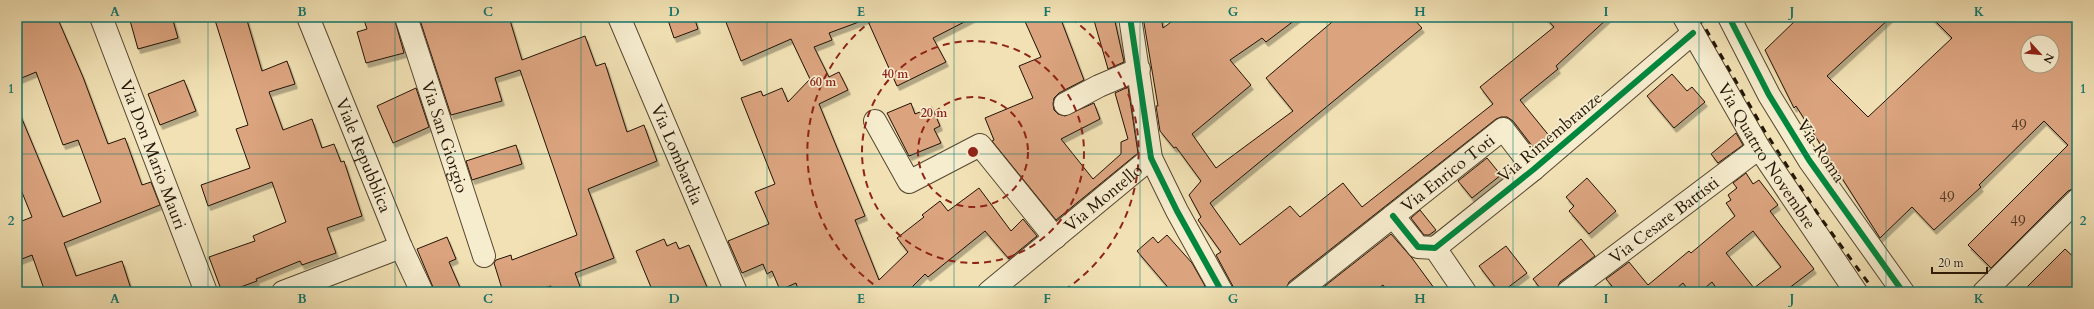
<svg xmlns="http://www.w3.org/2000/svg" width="2094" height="309" font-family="Cardo,serif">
<defs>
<filter id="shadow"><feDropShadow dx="2.5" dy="4.5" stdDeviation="0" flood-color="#0004"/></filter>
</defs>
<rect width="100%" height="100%" fill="#f1e1b4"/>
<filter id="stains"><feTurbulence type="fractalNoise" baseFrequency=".005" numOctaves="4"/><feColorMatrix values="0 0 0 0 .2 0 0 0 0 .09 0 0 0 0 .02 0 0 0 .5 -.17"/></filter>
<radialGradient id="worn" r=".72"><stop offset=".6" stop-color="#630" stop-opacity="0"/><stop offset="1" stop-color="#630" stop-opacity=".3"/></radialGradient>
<path fill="#dba47f" stroke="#231404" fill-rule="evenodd" filter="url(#shadow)" d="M17 17H57L83 77 108 144 125 138 142 185 151 182 160 205 64 243 76 276 122 261 132 292H45L32 255 17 261V223L32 217 17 180V107L63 217 101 202 78 140 63 145 36 72 17 80Z
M129 17H172L178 38 138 49Z
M214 17H246L262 71 287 61 295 84 269 92 283 130 312 119 322 148 334 144 341 162 344 161 362 216 327 228 336 253 302 265 300 261 256 279 257 281 227 292H222L209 257 255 241 253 236 286 222 272 182 208 206 201 185 250 168 236 129 248 125Z
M363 17H394L404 53 366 63 357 32 367 29Z
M419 17H509L522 60 585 36 596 66 605 63 627 132 644 125 657 161 588 189 614 258 575 273 582 292H553L551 286 531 292H503L494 263 496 260 511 255 512 260 577 235 520 70 495 78 502 101 451 115Z
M667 17H694L698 29 674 38Z
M724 17H974L933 38 946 62 897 86 867 19 829 33 832 40 814 47 829 77 839 72 848 90 819 104 865 216 855 220 879 280 908 252 897 238 924 217 922 215 940 201 948 211 979 188 1011 231 1023 219 1037 236 1009 259 985 231 928 277 925 274 907 292H799L796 283 780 290 772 271 767 274 763 264 742 273 728 241 769 224 755 192 775 184 741 98 761 91 763 96 782 88 788 102 810 79 791 39 741 61Z
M1023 17H1060L1084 80 1059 93 1054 98 1053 104 1054 110 1058 114 1065 116 1094 103 1100 119 1061 139 1093 179 1121 154V142L1128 139 1115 93 1128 87 1138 153 1056 220 992 141 994 140 985 118 1033 98 1019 66 1041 57Z
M1093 17H1114L1124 62 1108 69Z
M1143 17H1161L1163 28 1178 17H1299L1266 42 1262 38 1230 60 1251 85 1192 134 1216 168 1293 111 1266 78 1338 17H1412L1422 28 1210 203 1240 245 1290 206 1300 217 1343 183 1362 207 1493 104 1480 87 1554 27 1545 17H1609L1556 66 1558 69 1520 100 1551 138 1536 151 1513 121 1507 117H1501L1496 119 1289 282 1285 292H1236L1216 255 1221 252 1198 220 1201 217 1189 195 1201 181 1176 147 1174 148 1160 131 1156 106H1158Z
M1799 17H1891L1827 76 1868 117 1952 38 1931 17H2077V187L2068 191 1991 268 1968 245 2068 145 2044 121 1979 185 1981 187 1934 230 1912 207 1880 238 1796 106 1794 108 1765 50ZM2028 42H2052V66H2028Z
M1672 74 1687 91 1692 87 1705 102 1674 128 1647 96Z
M184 80 196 111 160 125 148 94Z
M416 88 429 127 393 143 377 106Z
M911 103 915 114 932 107 940 126 934 129 941 143 909 156 887 113Z
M1736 133 1743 145 1718 163 1711 154Z
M516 145 522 164 472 180 466 161Z
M1487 158 1501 175 1472 198 1458 181Z
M1746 173 1753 184 1759 180 1778 205 1770 211 1814 269 1784 292H1719L1712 282 1700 292H1690L1683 283 1672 292H1617L1606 279 1629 262 1648 285 1689 251 1691 253 1735 216 1726 203 1731 200 1728 195 1737 188 1733 183ZM1753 231 1781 267 1754 288 1726 253Z
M1587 178 1616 211 1589 234 1569 211 1574 206 1566 197Z
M1420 210 1436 230 1429 235H1424L1411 218Z
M1391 234 1412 258 1437 292H1388L1383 285 1373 292H1323L1321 289Z
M1167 235 1192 263 1205 286 1197 292H1172L1137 251 1153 237 1158 243Z
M447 237 456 259 449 262 462 292H435L417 249Z
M664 239 667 246 676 242 679 249 689 245 707 287 695 292H653L636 251Z
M1581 239 1595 256 1560 282 1556 292H1543L1533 279Z
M1506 246 1527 273 1502 292H1499L1479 266Z
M2065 249 2077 260V292H2022Z"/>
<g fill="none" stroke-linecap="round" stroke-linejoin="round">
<defs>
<g id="minor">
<path id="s1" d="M101 17 206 292"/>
<path id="s2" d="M308 17 401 247 422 292"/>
<path id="s3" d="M406 17 484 256"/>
<path id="s4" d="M619 17 736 292"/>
<path d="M1130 17 1151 158 1177 211 1222 292"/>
<path id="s5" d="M1684 17 1759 148 1856 292"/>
<path d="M1729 17 1769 95 1809 160 1903 292"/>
<path d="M1065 104 1099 86 1139 69"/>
<path d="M875 121 909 182 980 145 1055 238"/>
<path d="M1393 216 1418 247 1435 248 1534 169 1693 33"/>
<path d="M1435 248 1465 292"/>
<path d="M283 292 401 247"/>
<path id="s6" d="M989 292 1151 158"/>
<path id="s7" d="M1297 292 1503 129 1534 169"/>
<path id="s8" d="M1568 292 1759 148"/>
<path d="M1984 292 2077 200"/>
</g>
</defs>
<use href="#minor" stroke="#564730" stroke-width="24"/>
<use href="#minor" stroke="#f6ecce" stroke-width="22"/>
<path stroke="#231404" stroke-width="3" stroke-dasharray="7 7" stroke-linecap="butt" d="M1699 17 1764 130 1820 217 1875 292"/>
<defs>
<path id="cycleway" d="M1130 17 1151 158 1177 211 1222 292
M1729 17 1769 95 1809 160 1903 292
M1393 216 1418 247 1435 248 1534 169 1693 33"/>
</defs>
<use href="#cycleway" stroke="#f6ecce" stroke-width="8"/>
<use href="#cycleway" stroke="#00873e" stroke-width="6"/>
</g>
<path fill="none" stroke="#0f766e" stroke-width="1" stroke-opacity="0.55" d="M208 17V292M395 17V292M581 17V292M767 17V292M954 17V292M1140 17V292M1327 17V292M1513 17V292M1699 17V292M1886 17V292M17 154H2077"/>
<g fill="none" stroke="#8f2418" stroke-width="2" stroke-dasharray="7 5">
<circle cx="973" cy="152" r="55"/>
<circle cx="973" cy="152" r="111"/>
<path d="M883 291A166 166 0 0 1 875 18M1071 18A166 166 0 0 1 1063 291"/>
</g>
<g text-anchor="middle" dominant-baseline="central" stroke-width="3.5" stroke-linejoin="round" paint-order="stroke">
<g font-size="15" fill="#513823">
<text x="2019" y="125">49</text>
<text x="1947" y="197">49</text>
<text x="2018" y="221">49</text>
</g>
<g font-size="17" fill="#231404" stroke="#f6ecce">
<text stroke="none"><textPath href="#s3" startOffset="126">Via San Giorgio</textPath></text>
<text transform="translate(1550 137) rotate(-40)">Via Rimembranze</text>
<text transform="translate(1821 151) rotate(56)">Via Roma</text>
<text stroke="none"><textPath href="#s1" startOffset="147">Via Don Mario Mauri</textPath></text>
<text stroke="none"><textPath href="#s4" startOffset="149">Via Lombardia</textPath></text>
<text stroke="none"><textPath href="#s2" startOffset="149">Viale Repubblica</textPath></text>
<text stroke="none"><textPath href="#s5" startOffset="162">Via Quattro Novembre</textPath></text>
<text stroke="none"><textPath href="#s7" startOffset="192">Via Enrico Toti</textPath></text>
<text stroke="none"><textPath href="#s6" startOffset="148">Via Montello</textPath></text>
<text stroke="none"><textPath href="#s8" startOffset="120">Via Cesare Battisti</textPath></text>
</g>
</g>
<circle cx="973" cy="152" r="6" fill="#8f2418" stroke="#f6ecce" stroke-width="2"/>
<g font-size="12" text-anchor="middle" font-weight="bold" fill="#8f2418" stroke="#f6ecce" stroke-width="3.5" stroke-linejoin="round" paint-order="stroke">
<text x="895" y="78">40 m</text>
<text x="823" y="86">60 m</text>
<text x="934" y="117">20 m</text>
</g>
<rect width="2094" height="309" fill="none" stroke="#f1e1b4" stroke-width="44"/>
<g transform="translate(2040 54) rotate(117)"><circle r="19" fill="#f6ecce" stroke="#a2967d"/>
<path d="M0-3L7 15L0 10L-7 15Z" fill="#8f2418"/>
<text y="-6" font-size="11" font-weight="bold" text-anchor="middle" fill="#231404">N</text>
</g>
<path d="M1932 267v6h55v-6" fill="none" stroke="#231404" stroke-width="2"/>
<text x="1938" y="267" font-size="12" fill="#231404" stroke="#f6ecce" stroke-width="3" paint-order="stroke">20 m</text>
<rect x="22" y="22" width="2050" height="265" fill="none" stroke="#0f766e" stroke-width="1.5"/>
<g font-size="13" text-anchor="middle" font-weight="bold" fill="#0f766e">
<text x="115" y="16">A</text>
<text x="302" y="16">B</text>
<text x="488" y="16">C</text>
<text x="674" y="16">D</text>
<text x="861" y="16">E</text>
<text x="1047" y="16">F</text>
<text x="1233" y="16">G</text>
<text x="1420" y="16">H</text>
<text x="1606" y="16">I</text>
<text x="1792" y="16">J</text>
<text x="1979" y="16">K</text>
<text x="11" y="93">1</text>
<text x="2083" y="93">1</text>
<text x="11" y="225">2</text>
<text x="2083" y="225">2</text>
<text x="115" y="303">A</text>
<text x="302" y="303">B</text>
<text x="488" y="303">C</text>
<text x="674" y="303">D</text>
<text x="861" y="303">E</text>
<text x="1047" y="303">F</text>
<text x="1233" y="303">G</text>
<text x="1420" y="303">H</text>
<text x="1606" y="303">I</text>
<text x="1792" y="303">J</text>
<text x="1979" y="303">K</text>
</g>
<rect width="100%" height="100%" filter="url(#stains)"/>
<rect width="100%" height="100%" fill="url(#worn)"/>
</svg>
